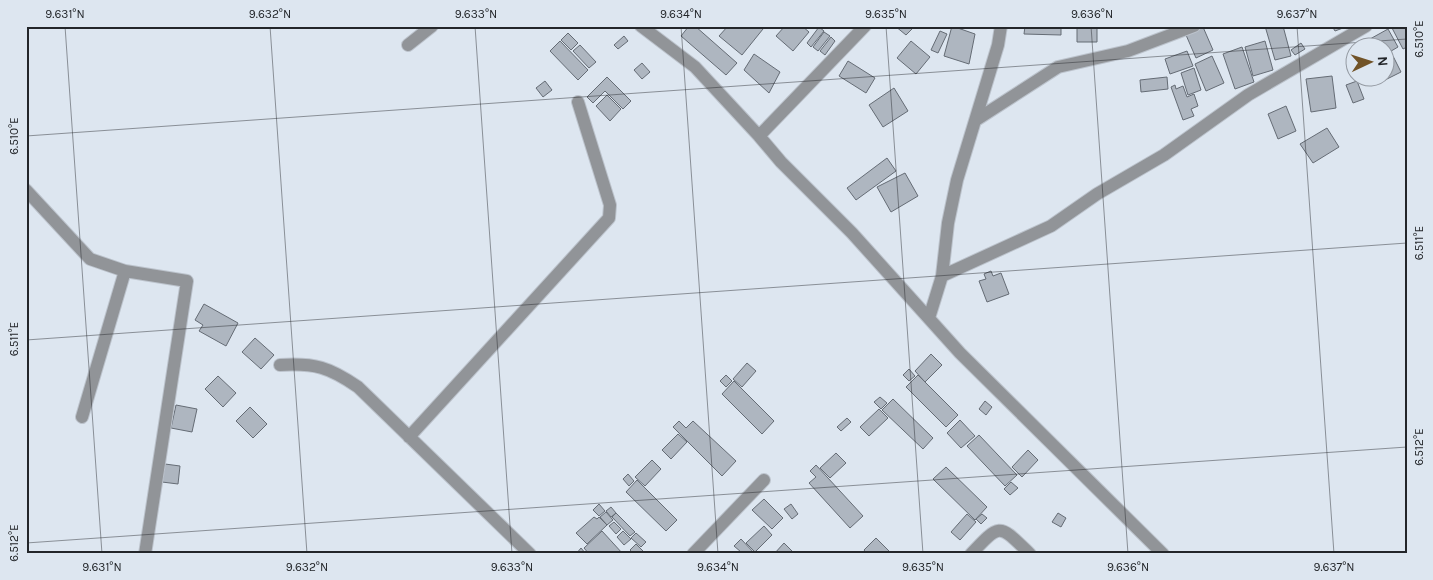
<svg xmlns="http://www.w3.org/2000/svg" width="1433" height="580" font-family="Karla,sans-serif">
<rect width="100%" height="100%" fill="#dde6f0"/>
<path fill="#aeb6c0" stroke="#656c75" d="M689 26H695L737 63 726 75 681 36Z
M728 26 739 28 760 26 763 29 742 55 719 36Z
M785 26H802L809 32 793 51 776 36Z
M895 26H915L906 35Z
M952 26 975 34 969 64 944 56Z
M1025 26H1061V35L1024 34Z
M1077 26H1097V42H1077Z
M1265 26H1283L1291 56 1275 60Z
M1332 26H1342L1343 28 1335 31Z
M1395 26H1407V47L1403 49 1392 28Z
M819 27 824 31 811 47 807 43Z
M1203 27 1213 50 1196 58 1186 35Z
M1388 29 1398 47 1386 54V48H1374L1370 39Z
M940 31 947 34 938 53 931 50Z
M824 32 830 36 818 51 813 47Z
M568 33 578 43 571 50 561 40Z
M624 36 628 41 618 49 614 45Z
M831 37 835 41 825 55 820 51Z
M560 41 588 70 578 80 550 51Z
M911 41 930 57 916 74 897 58Z
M1265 41 1273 70 1253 76 1245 47Z
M1301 43 1305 49 1295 55 1291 50Z
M580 45 596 62 589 68 573 51Z
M1242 47 1254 82 1235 89 1223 54Z
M1187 51 1193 66 1170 74 1165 59Z
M754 54 780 72 769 93 744 70Z
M1212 56 1224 83 1206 91 1195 64Z
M1393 56 1401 72 1383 81 1382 78H1386V60Z
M848 61 875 78 866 93 839 76Z
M642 63 650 72 642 79 634 70Z
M1194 68 1201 90 1188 95 1181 73Z
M1332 76 1336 108 1311 112 1306 79Z
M607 77 631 101 623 109 605 91 593 103 587 97Z
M1167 77 1168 89 1141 92 1140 80Z
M545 81 552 90 543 97 536 88Z
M1357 81 1364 99 1353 103 1346 85Z
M1175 85 1176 89 1183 86 1187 97 1194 94 1198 106 1191 109 1194 116 1183 120 1171 87Z
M894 88 908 111 883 127 869 105Z
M607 95 621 109 610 121 596 106Z
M1286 106 1296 131 1278 139 1268 114Z
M1327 128 1339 147 1313 163 1300 144Z
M887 158 896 171 856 200 847 188Z
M905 173 918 196 891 212 877 187Z
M991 271 993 276 1001 273 1009 294 987 302 979 281 986 279 984 274Z
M204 304 238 323 226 346 199 331 203 325 195 320Z
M255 338 274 355 261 369 242 352Z
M931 354 942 365 925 382 915 371Z
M747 363 756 371 742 387 733 379Z
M909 369 915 376 909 381 903 375Z
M726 375 732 381 726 387 720 381Z
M918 375 958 415 946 427 906 387Z
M218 376 236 393 223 407 205 389Z
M734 381 774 421 762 434 722 394Z
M880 397 887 403 881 409 874 402Z
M893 399 933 438 923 449 882 410Z
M985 401 992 407 986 415 979 409Z
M176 405 197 409 192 432 171 428Z
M250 407 267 424 253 438 236 421Z
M879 409 888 418 869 436 860 427Z
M847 418 851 422 841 431 837 427Z
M960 420 975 436 961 448 947 433Z
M679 421 686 428 693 421 736 461 722 476 673 427Z
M678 434 687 442 671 459 662 450Z
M979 435 1017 475 1005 486 967 446Z
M1028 450 1038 460 1022 477 1012 467Z
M836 453 846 463 830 478 820 468Z
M652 460 661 469 645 486 635 477Z
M165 464 180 466 178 484 162 482Z
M816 465 863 516 850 528 809 483 816 477 810 471Z
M946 467 987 507 975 520 933 479Z
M628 474 634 481 629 486 623 479Z
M637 480 677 520 666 531 626 492Z
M1011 482 1018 488 1010 495 1004 489Z
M764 499 783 518 772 529 752 510Z
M599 504 605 511 599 516 593 510Z
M791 504 798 514 792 519 784 509Z
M611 507 616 513 611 517 606 511Z
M606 512 613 520 607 525 600 517Z
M616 513 635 532 630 536 612 517Z
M1058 513 1066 518 1061 527 1052 522Z
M967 514 976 522 960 540 951 532Z
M982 514 987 518 981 524 976 519Z
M594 517 597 519 599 517 607 525 587 544 576 533Z
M614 522 621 529 616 534 609 526Z
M764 526 772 535 755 552 746 543Z
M602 531 623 554H589L584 548Z
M623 531 631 539 624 545 617 537Z
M636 533 646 542 641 547 631 538Z
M876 538 892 554H867L864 550Z
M741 539 755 554H739L741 552 734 546Z
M784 543 795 554H774Z
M636 544 644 552 643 554H634L630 550Z
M581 548 586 554H576Z"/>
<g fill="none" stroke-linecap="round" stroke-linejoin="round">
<defs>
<path id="minor" d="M641 26 695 67 759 136 781 162 852 233 960 353 1163 554
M408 45 432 26
M976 120 1058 67 1128 51 1194 26
M759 136 865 26
M26 190 90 259 125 271 187 281 145 554
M942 276 1051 226 1097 194 1164 155 1248 95 1366 26
M929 318 942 276 948 223 957 180 998 45 1001 26
M280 365C315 363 329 367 358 387L530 554
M82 417 125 271
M409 437 609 218 610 205 578 102
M693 554 764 480
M971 554C1001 522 999 524 1030 554"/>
</defs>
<use href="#minor" stroke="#bcc3cc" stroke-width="14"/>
<use href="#minor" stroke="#919498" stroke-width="12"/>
</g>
<path fill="none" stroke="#23262a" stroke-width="1" stroke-opacity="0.45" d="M65 26 102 554M270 26 307 554M475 26 512 554M681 26 718 554M886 26 923 554M1091 26 1128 554M1297 26 1334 554M26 136 1407 39M26 340 1407 243M26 543 1407 447"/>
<rect width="1433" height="580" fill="none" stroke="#dde6f0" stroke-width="55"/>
<g transform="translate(1370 62) rotate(86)"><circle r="24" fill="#dde6f0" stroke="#9399a1"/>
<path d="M0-4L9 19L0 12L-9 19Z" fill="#715327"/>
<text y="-8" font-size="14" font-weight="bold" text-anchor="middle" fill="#23262a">N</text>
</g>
<rect x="28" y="28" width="1378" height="524" fill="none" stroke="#23262a" stroke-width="2"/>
<g font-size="12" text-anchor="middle" fill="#23262a">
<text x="65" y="18">9.631°N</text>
<text x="270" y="18">9.632°N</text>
<text x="476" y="18">9.633°N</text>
<text x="681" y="18">9.634°N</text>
<text x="886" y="18">9.635°N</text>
<text x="1092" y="18">9.636°N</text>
<text x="1297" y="18">9.637°N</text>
<text transform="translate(1419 39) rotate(-90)" y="4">6.510°E</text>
<text transform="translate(14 136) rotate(-90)" y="4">6.510°E</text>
<text transform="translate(1419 243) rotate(-90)" y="4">6.511°E</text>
<text transform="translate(14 339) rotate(-90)" y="4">6.511°E</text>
<text transform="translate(1419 447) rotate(-90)" y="4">6.512°E</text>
<text transform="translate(14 543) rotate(-90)" y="4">6.512°E</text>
<text x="102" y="571">9.631°N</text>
<text x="307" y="571">9.632°N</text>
<text x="512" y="571">9.633°N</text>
<text x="718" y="571">9.634°N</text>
<text x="923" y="571">9.635°N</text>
<text x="1128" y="571">9.636°N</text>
<text x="1334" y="571">9.637°N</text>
</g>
</svg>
